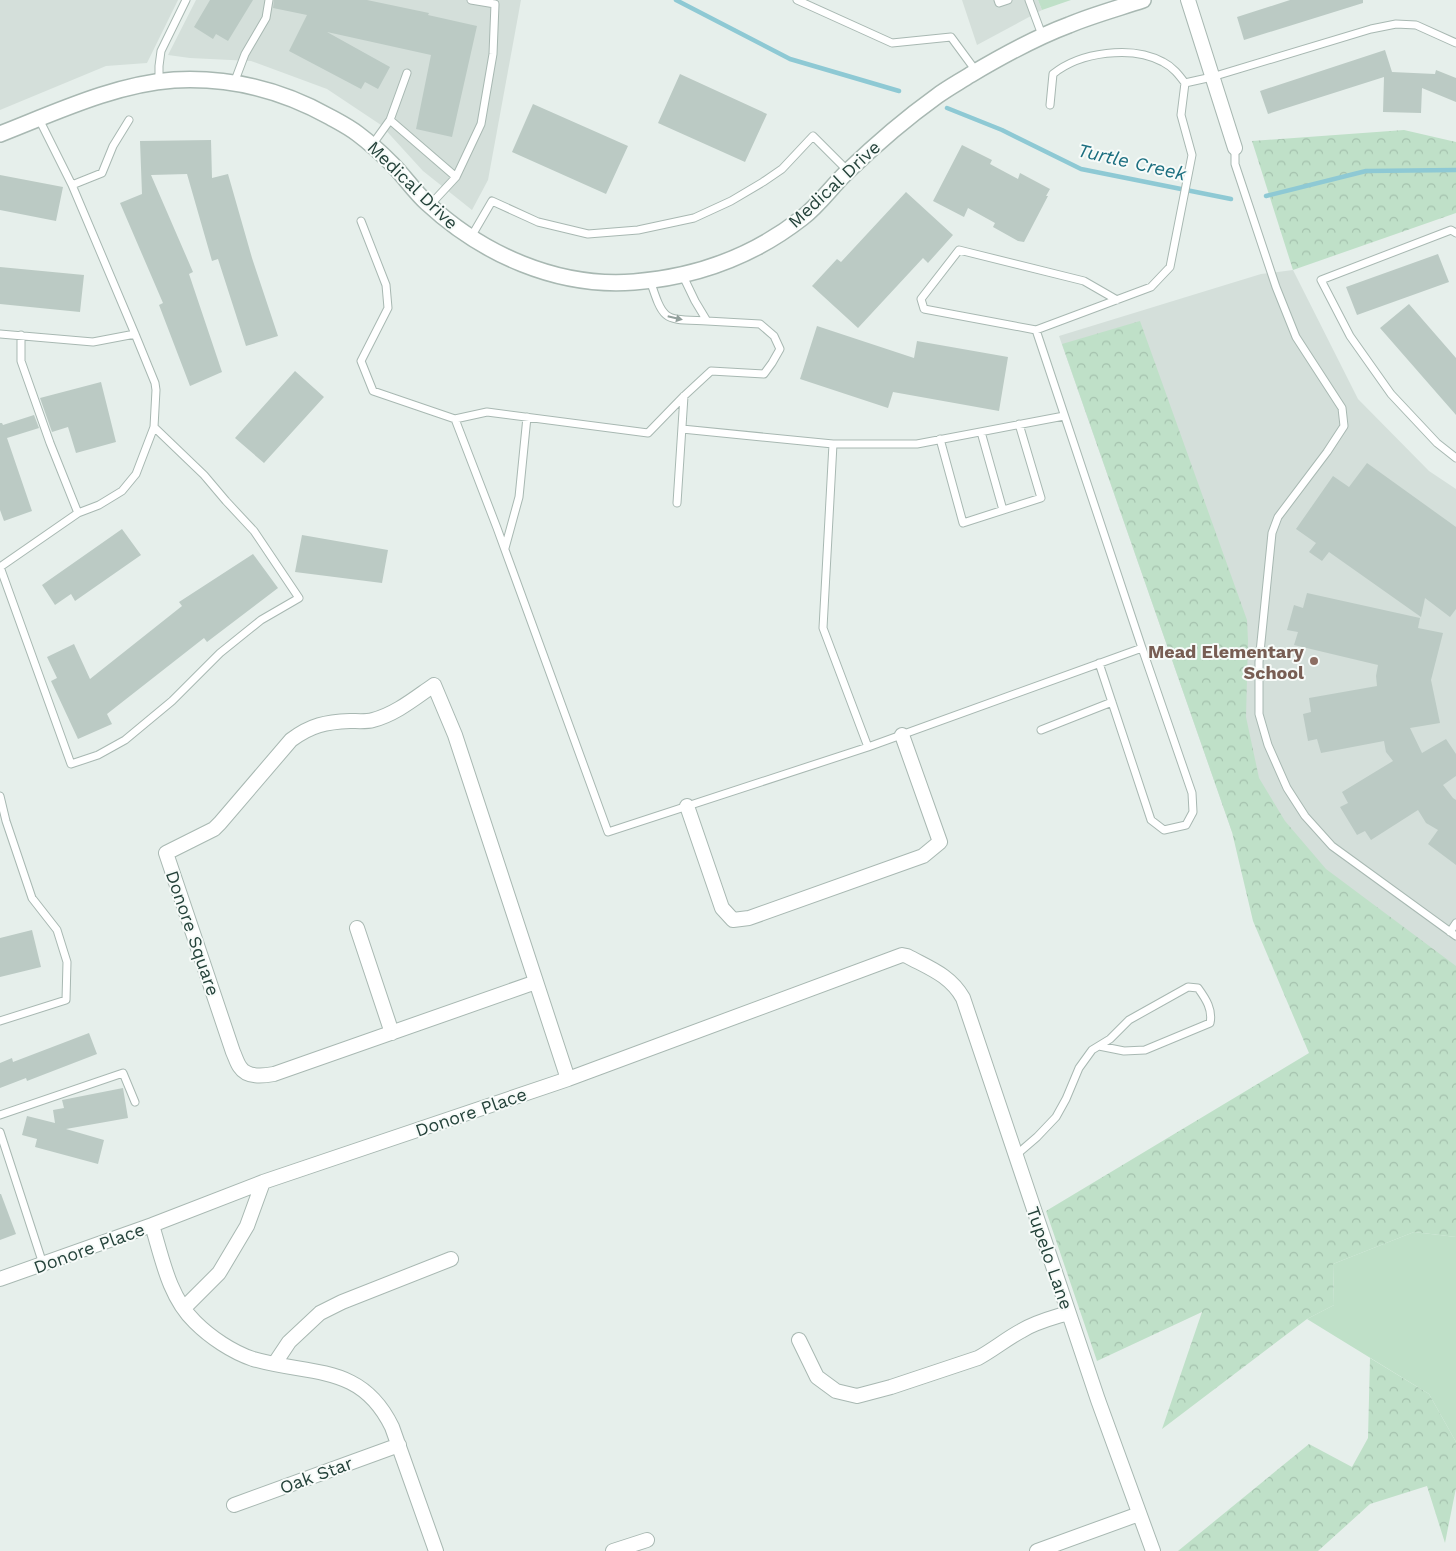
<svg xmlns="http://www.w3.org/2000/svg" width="1456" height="1551" font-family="'Work Sans',sans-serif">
<defs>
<pattern id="forest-crowns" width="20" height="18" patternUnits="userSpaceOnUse" patternTransform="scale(1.25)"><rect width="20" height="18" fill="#bfe0c8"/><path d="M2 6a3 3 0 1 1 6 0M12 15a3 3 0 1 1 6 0" fill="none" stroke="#a4c1ad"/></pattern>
</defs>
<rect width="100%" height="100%" fill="#e6efeb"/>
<path fill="#d4dfda" d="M0 0H178L147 63 106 66 0 110Z
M196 0H521L488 180 472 210 423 171 381 125 327 89 251 61 190 58 168 55Z
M962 0H1038L1042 10 977 45Z
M1293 270 1358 399 1429 471 1456 489V993L1232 832 1059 336 1261 274Z"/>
<path fill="#bfe0c8" d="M1038 0H1071L1042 10Z
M1414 1232 1456 1237V1442L1429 1394 1307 1319 1334 1305 1333 1264Z"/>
<path fill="url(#forest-crowns)" d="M1404 130 1456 142V213L1293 270 1252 141Z
M1140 321 1247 620 1248 641 1246 717 1259 778 1285 821 1326 869 1456 966V1237L1414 1232 1333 1264 1334 1305 1307 1319 1162 1429 1202 1312 1097 1361 1046 1211 1309 1053 1253 921 1232 832 1062 344Z
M1370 1358 1429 1394 1456 1442V1488L1445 1543 1427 1486 1370 1504 1318 1551H1178L1309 1444 1352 1467 1368 1438Z"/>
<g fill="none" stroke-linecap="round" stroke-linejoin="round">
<path stroke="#8ec9d4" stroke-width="4.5" d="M676 0 790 59 899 91
M947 108 1002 130 1081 169 1231 199
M1266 196 1366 171 1456 170"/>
</g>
<path fill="#bbcac4" d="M210 0H253L228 41 216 34 213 39 194 27Z
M274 0H367L429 13 428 15 477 26 452 137 416 129 431 55 327 32 390 67 378 89 365 82 361 89 289 51 307 15 273 8Z
M1290 0H1363V3L1244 40 1237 17Z
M1385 50 1392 72 1435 74 1436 70 1456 78V102L1422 88 1421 113 1383 112 1384 77 1268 114 1260 91Z
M680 74 767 114 745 162 658 123Z
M533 104 628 146 606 194 512 152Z
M211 140 212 178 228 174 252 258 278 336 246 346 218 259 212 261 187 174 151 175 193 272 189 274 222 372 190 386 159 305 163 303 120 203 142 194 140 141Z
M962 145 992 160 990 164 1018 179 1020 173 1050 189 1046 196H1048L1024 242 1018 241 993 227 995 223 968 208 964 217 933 201Z
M0 175 63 187 56 221 0 210Z
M906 192 953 235 928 263 923 258 858 328 812 286 837 259 841 262Z
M1438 254 1449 282 1357 315 1346 287Z
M0 267 84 275 80 312 0 304Z
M1409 304 1456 358V415L1380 328Z
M817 326 914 358 917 341 1008 357 999 411 893 392 888 408 800 379Z
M295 371 324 397 264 463 235 438Z
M101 382 116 442 76 453 68 427 52 432 40 398Z
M34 415 39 428 7 438 32 511 4 521 0 510V423H2L3 425Z
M1367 463 1456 527V609L1450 617 1425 598 1421 617 1329 552 1322 561 1309 552 1316 543 1296 529 1333 476 1349 487Z
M122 529 141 555 75 601 71 594 55 605 42 585Z
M302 535 388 550 382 583 295 572Z
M253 554 278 588 207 642 204 638 107 714 112 724 78 739 51 681 57 678 47 657 74 644 90 679 182 606 179 602Z
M1307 593 1420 618 1418 628 1443 633 1431 680 1440 723 1410 728 1422 753 1446 739 1456 754V776L1443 785 1453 798 1456 800V865L1428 844 1438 830 1426 823 1418 810 1371 840 1365 831 1357 835 1340 807 1348 803 1342 792 1393 761 1386 752 1384 741 1321 753 1317 739 1308 741 1303 714 1311 712 1309 698 1377 686 1376 676 1378 665 1294 645 1298 632 1287 630 1294 605 1303 608Z
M32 930 41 967 0 977V938Z
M89 1033 97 1054 27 1081 26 1078 0 1088V1063L12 1058 13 1062Z
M123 1088 128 1118 66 1129 104 1140 98 1164 35 1147 37 1139 22 1135 27 1116 55 1123 53 1110 64 1108 62 1100Z
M0 1194H1L16 1234 0 1240Z"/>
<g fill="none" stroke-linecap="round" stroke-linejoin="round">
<defs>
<path id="service" d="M797 0 892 43 951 37 976 71
M998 0 999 3 1008 0
M1029 0 1042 35
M159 81V66L161 51 186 0
M234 83 245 54 266 18 269 0
M1050 105 1053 74C1080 52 1132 45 1163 62 1173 67 1179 75 1185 83
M39 119 72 185
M390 120 456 177
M372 145 390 120 407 73
M1235 148V164L1276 287 1296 337 1342 408 1344 426 1327 452 1278 517 1272 533 1259 662V714L1268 745 1287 788 1305 816 1332 846 1456 936
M430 205 456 177 481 124 493 54 495 4 471 0
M361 221 386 285 388 308 361 361 373 391 455 419 497 528 608 832 868 747 1142 648 1036 330 1151 287 1170 267 1192 155 1181 115 1185 83 1212 77 1371 29 1396 24 1416 25 1456 43
M1456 233 1451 230 1321 280 1350 336 1391 394 1437 443 1456 458
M471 237 492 201 538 222 588 234 638 230 694 218 731 201 763 182 782 169 813 136 848 171
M650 280C664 323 664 319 707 321L695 301 683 276
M1036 330 924 309 921 299 959 250 1084 281 1117 300
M0 334 93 342 135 334
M455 419 487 412 648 433 684 396 711 371 764 374 772 363 780 349 774 336 760 324 707 321
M682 429 833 444
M981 432 1003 510
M940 439 963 523 1041 498 1019 424
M677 503 684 396
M78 513 99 505 122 491 136 474 154 427 156 390 155 383 135 334 72 185 102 173 113 146 129 120
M505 548 519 497 527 417
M0 567 71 764 98 755 125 740 172 701 220 653 261 620 299 598 254 531 226 501 204 475 154 427
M0 567 78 513 50 443 21 361V335
M1099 663 1151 820 1164 830 1186 825 1193 812 1192 793 1142 648
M1041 730 1112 702
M868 747 823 628 833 444H917L1064 416
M0 796 6 821 32 898 57 930 67 962 66 1000 0 1021
M1450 932 1456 923
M0 1115 123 1073 135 1102
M0 1132 43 1264
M1016 1155 1037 1137 1056 1117 1066 1099 1079 1068 1092 1050 1110 1039 1129 1020 1188 987 1198 988C1206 999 1213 1010 1210 1023L1145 1050 1124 1051 1099 1046"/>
<path id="minor" d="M1188 0 1235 148
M687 806 722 908 733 920 749 918 923 856 940 842 902 735
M357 928 392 1033
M536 982 274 1074C263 1076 247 1078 240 1067 237 1063 235 1056 233 1052L166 853 214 829 220 823 291 740C311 725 326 722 350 721 357 721 366 722 373 720 396 714 415 698 434 685L455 735 568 1079
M152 1225C162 1258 169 1297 195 1322 210 1337 232 1352 253 1359 311 1376 361 1363 392 1427L436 1551
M0 1279 152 1225 263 1182 568 1079 902 955 907 956C929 968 950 975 963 998L1098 1400 1153 1551
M184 1308 219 1273 247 1226 263 1182
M799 1340 817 1377 836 1391 857 1396 891 1387 978 1358C993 1350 1006 1339 1021 1331 1035 1322 1052 1318 1068 1313
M275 1363 289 1342 320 1313 342 1302 451 1259
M234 1505 399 1445
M613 1551 647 1540
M1037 1551 1139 1514"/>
<path id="tertiary" d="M0 134C54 113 115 84 174 80 229 77 282 90 330 117 339 122 349 127 358 134 370 143 381 153 392 164 404 176 414 191 427 203 482 254 557 288 634 282 697 277 752 257 802 218 819 205 832 186 848 171 876 144 905 119 937 96 948 88 959 82 970 75 1002 56 1034 38 1069 25 1093 15 1119 8 1143 0"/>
</defs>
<use href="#service" stroke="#a8b8b2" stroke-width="9"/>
<use href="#minor" stroke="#a8b8b2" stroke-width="16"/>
<use href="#tertiary" stroke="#a8b8b2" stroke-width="18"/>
<use href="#service" stroke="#fff" stroke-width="7"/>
<use href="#minor" stroke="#fff" stroke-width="14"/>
<use href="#tertiary" stroke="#fff" stroke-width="15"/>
</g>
<defs><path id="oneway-solid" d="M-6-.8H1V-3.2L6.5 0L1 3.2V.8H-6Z" transform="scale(1.25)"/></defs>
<use fill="#92a09c" href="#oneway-solid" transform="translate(675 318) rotate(13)"/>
<circle fill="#8d6e63" stroke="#f7fbf9" stroke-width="2" cx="1314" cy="661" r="5"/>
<g text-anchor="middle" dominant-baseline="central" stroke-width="4" stroke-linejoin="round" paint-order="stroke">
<g font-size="18" fill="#24423a" stroke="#f7fbf9">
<text transform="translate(834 184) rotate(-43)">Medical Drive</text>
<text transform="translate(413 185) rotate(44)">Medical Drive</text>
<text transform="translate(193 933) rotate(71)">Donore Square</text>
<text transform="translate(471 1112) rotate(-19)">Donore Place</text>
<text transform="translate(89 1248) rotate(-20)">Donore Place</text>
<text transform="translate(1050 1258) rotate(71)">Tupelo Lane</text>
<text transform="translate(316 1475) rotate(-20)">Oak Star</text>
</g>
<g font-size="18" font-weight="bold" fill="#785e54" stroke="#f7fbf9" text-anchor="end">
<text x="1304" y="651">Mead Elementary<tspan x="1304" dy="21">School</tspan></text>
</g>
<g font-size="19" font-style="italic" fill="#1c6f80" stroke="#f7fbf9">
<text transform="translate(1132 162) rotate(13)">Turtle Creek</text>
</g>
</g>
</svg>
